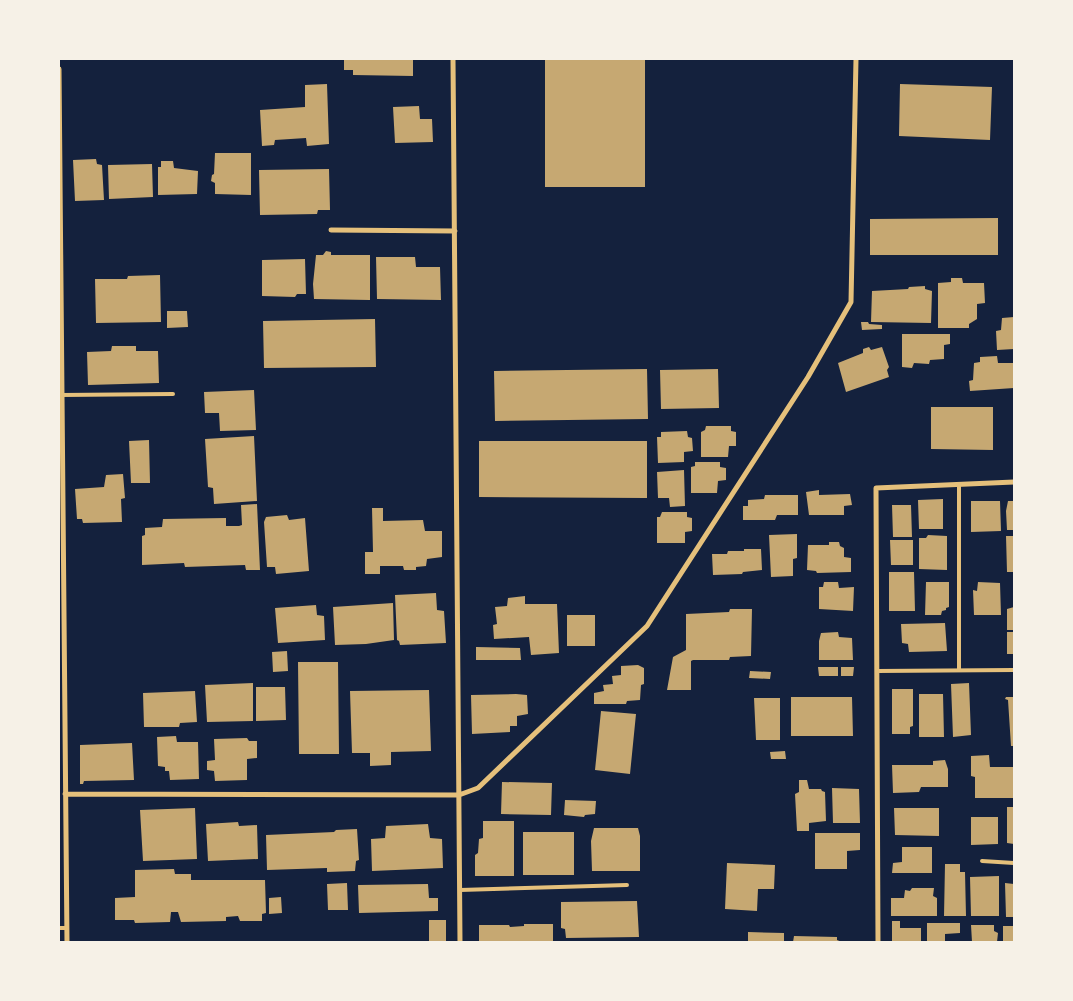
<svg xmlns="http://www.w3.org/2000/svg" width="1073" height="1001" font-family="Merriweather,serif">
<rect width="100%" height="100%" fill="#14213d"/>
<path fill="#c6a872" d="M344 59H413V76L353 75V70H344Z
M545 59H645V187H545Z
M327 84 329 144 307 146 306 138 275 140 274 145 262 146 260 110 305 107V85Z
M900 84 992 87 990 140 899 136Z
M419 106 420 119H432L433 142 395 143 393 107Z
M215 153H251V195L215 194V183L211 181 212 175 214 174Z
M96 159 97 164 102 165 104 200 75 201 73 160Z
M161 161H173L174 168 198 171 197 194 158 195V167H161Z
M152 164 153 197 109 199 108 165Z
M329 169 330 210H318L317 214 260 215 259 170Z
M998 218V255H870V219Z
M326 251 331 252V255H370V300L314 299 313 284 316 255H323Z
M376 257H415L416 267H440L441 300 377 299Z
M305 259 306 294H297L295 297 262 296V260Z
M160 275 161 322 96 323 95 279H127L128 276Z
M951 278H962L963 283H984L985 303 977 304V319L969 324V328H938V283L951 282Z
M925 286V289L932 291 931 323 871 322 872 291 908 289 909 287Z
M167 311H187L188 327 167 328Z
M1014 317V349L997 350 996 331 1001 330 1002 318Z
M375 319 376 367 264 368 263 321Z
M861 322H868L869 324 882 325V329L862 330Z
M902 334H950V344L944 345V359L930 360 929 364 914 363 912 368 902 367Z
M112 346H136V351H158L159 383 88 385 87 352 111 351Z
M869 347 871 350 882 347 889 367 887 370 889 377 846 392 838 363 863 353V349Z
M997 356 998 363H1014V388L970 391 969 381 973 380 974 363 980 362V357Z
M647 369 648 419 495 421 494 371Z
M718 369 719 408 661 409 660 370Z
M254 390 256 430 220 431 219 413H205L204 392Z
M931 407H993V450L931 449Z
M706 426H731V431L736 432V446H729L728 457H701V432L705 430Z
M687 431 688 437 692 438 693 451 684 452V462L658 463 657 437H661V432Z
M254 436 257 501 214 504 213 488 208 487 205 439Z
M149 440 150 483H131L129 441Z
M479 441H647V498L479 497Z
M695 462H720V467L726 468V480L718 481 717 493H691V467L695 466Z
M684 470 685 506 670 507 669 498H658L657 472Z
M123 474 125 498 121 499 122 522 83 523 82 519H77L75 489 104 487 106 475Z
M819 490V495L850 494 852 505 844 506V515H809L806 492Z
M765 495H798V515H777L775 520H743V506H748V500L764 499Z
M943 499V529H919L918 500Z
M971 501H1000L1001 531 971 532Z
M1008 501H1014V530H1007L1006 511Z
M257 504 260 570H246L245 565 185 567 184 563 142 565V536L145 535V528L162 527 163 519 226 518V526H239L242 525 241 505Z
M892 505H911L912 537H893Z
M372 508H383V521L423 520 425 531H442V557L427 559 426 566 416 567V570H404L403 566H380V574H365V552H373Z
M662 512H687V517L692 518V531L685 532V543H657V517H660Z
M287 515 289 520 305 518 309 571 276 574 275 567H267L264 522 266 517Z
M797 534V558L793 559V576L771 577 769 535Z
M928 535 947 536V570L919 569V538H926Z
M1006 536H1014V572H1007Z
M890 540H913V565H891Z
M829 542H839L840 546 844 548V557L851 558V572L817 573 816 571 807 570 808 545H829Z
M744 549H761L762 570 743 572 742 574 713 575 712 554H727L728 551H744Z
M889 572H914L915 611H889Z
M824 582H838L839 588 854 587 853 611 819 609V587H823Z
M926 582H949V607L946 608V610L942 611 941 615H925Z
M978 582 1000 583 1001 615H974L973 590 977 591Z
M436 593 437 610 444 611 446 643 400 645 399 641 397 640 395 595Z
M525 596V604H557L559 653 531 655 529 637 494 639 493 625 497 624 495 607 507 606 508 598Z
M393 603 394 640 366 644 335 645 333 607Z
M316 605 317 615 324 616 325 640 278 643 275 608Z
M1014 607V630H1007V609Z
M730 609H752L751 656 730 657 729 660H693L691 661V690H667L673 657 686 650V614L729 612Z
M567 615H595V646H567Z
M945 623 947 651 909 652 908 644 902 643 901 624Z
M838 632 839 637 852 638 853 660H819V641L821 633Z
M1007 632H1014V654H1007Z
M476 647 520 648 521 660H476Z
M287 651 288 671 273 672 272 652Z
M298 662H338L339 754H299Z
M638 665 644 668V684L641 685 640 700 627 701 626 704H594V693L604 691 603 685 613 684 612 676 621 675V666Z
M818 667H838V676H819Z
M841 667H854L853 676H841Z
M750 671 771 672 770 679 749 678Z
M253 683V721L207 722 205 685Z
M969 683 971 735 953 737 951 684Z
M256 687H285L286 720 256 721Z
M892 689H913V726L910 727V734H892Z
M429 690 431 751 391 752V765L370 766V753H352L350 691Z
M195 691 197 722 180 723 179 727H144L143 693Z
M516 694 527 695 528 714 517 716V726H510V732L472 734 471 695Z
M919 694H943L944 737H919Z
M791 697H852L853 736H791Z
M1006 697H1014V746H1011L1008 700 1005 699Z
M754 698H780V740H756Z
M601 711 636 714 630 774 595 770Z
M176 736 177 742H198L199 779 170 780 169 771H165V767L158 766 157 737Z
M247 738 249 741H257V758L247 759V780L215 781 214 771 207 770V761L215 760 214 739Z
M132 743 134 780 84 781 83 784H80V745Z
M785 751 786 759H771L770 752Z
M989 755 990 767H1014V798H975V777L971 776V756Z
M945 760 948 769V787H921L919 792 893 793 892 765H933V761Z
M799 780H807L809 789H821L822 791 825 792 826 821 809 823V831H797L795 794 799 792Z
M502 782 552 783 551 815 501 814Z
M832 788 859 789 860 823H833Z
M565 800 596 801 595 814 585 815 584 817 564 815Z
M1007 807H1014V844L1007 843Z
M195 808 197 859 143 861 140 810Z
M894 808H939V836L895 835Z
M971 817H998V844L971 845Z
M483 821H514V876H475V855L478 853 479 839 483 838Z
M238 822 239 826 257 825 258 859 208 861 206 824Z
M428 824 430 838 442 839 443 868 372 871 371 839 385 838 386 826Z
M594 828H638L640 836V871H592L591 841Z
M357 829 359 860 356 861 355 871 327 872V868L267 870 266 835 334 832 336 830Z
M523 832H574V875H523Z
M815 833H860V850L847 851V869H815Z
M902 847H932V873H892L893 863 902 862Z
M727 863 775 865 774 889H758L757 911 725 909Z
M945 864H960V872H965L966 916H944Z
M174 869 175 874H191V880H265L266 913 262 914V921H240L238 916 226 917V921L181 922 178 912H171L170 922 135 923 134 920H115V898L135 897V870Z
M999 876V916H971L970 877Z
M347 883 348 910H328L327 884Z
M1005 883 1014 884V917H1006Z
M428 884 429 898H438V911L359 913 358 885Z
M912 888H934L933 896 937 898V916H891V898H904L905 890 910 891Z
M281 897 282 913 269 914V898Z
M637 901 639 937 566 938 565 929 561 928V902Z
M429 920H446V942H429Z
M892 921H900V928H921V942H892Z
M927 923H960V933L945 934V942H927Z
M524 924H553V942H479V925H509L510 927 524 926Z
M971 925H994V931L998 933 997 942H972Z
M1003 926H1014V942H1003Z
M748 932 784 933V942H748Z
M794 936 837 937V940L842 942H793Z"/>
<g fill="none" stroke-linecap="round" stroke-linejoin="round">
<path stroke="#e5c07b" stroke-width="4" d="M61 395 173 394
M959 670V485
M877 671 1014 670
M982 861 1014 863
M460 890 627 885
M59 928H67"/>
<path stroke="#e5c07b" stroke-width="5" d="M453 59 460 942
M59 69 67 942
M331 230 455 231
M65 794 459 795 478 788 647 626 808 377 851 302 856 59
M878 942 876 488 1014 482"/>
</g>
<rect width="1073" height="1001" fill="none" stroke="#f6f1e7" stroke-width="120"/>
</svg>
